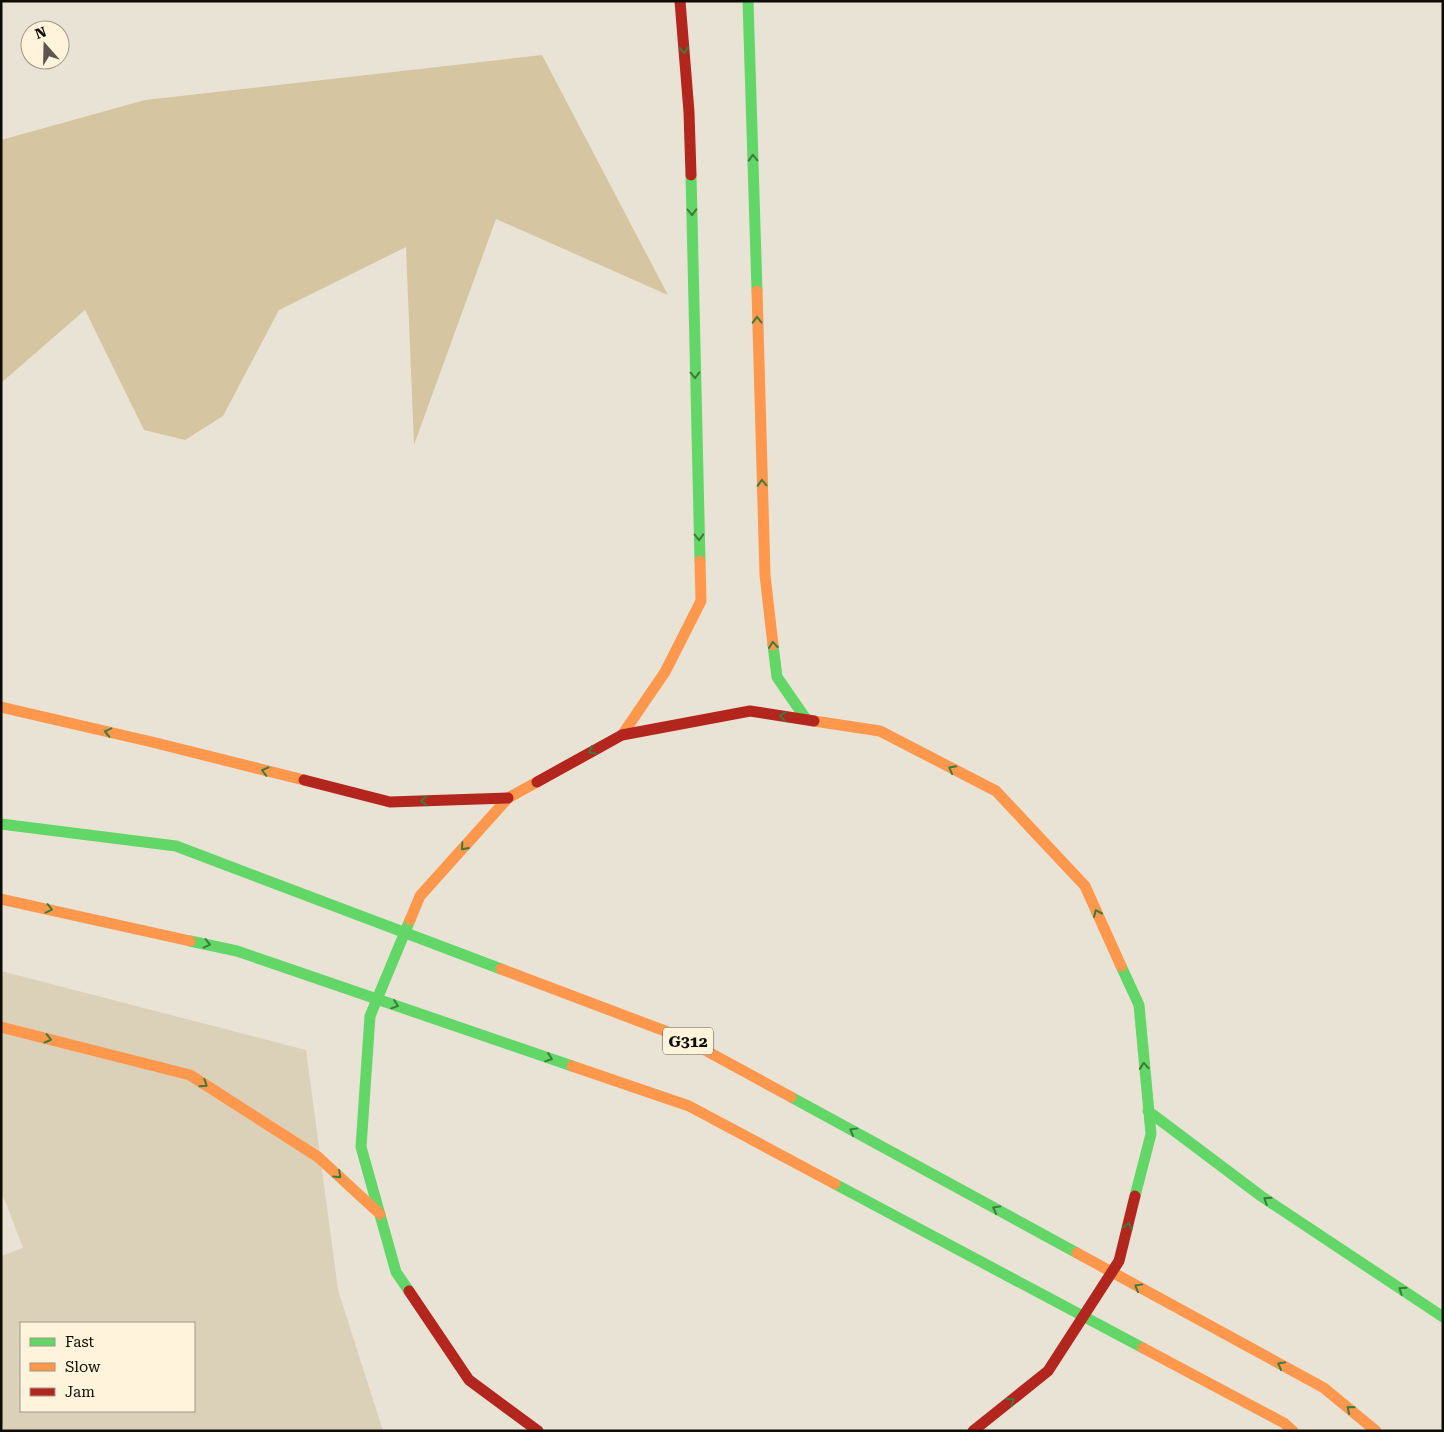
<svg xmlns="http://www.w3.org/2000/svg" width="1444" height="1432" font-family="'Roboto Serif',serif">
<rect width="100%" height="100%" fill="#e9e3d6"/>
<path fill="#dbd0b8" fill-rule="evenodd" d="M1 971 306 1050 338 1290 383 1431H1V1256L23 1248 4 1198 1 1196ZM21 1323H194V1411H21Z"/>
<path fill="#d6c5a1" d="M542 55 668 295 496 219 414 445 406 247 279 310 223 416 185 440 144 430 85 310 1 383V140L145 100Z"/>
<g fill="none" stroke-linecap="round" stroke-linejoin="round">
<path stroke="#63d668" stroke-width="11" d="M748 1 757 291
M691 175 700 561
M773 645 777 677 806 719
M1 824 176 846 501 969
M190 941 237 951 572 1066
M1121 966 1139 1005 1151 1134 1135 1196
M791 1097 1077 1253
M1148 1111 1261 1196 1443 1317
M835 1184 1143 1348
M409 1291 396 1272 361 1147 370 1016 410 920"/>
<path stroke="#ff974d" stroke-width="11" d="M757 291 765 575 773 645
M1 707 152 742 304 780
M814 721 880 731 996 791 1085 886 1121 966
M622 735 665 672 701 601 700 561
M1 899 190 941
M410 920 420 896 508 798 537 782
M501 969 681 1037 791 1097
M1 1027 190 1075 318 1157 380 1214
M572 1066 689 1106 835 1184
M1077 1253 1324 1388 1376 1431
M1143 1348 1284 1423 1293 1431"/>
<path stroke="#b3261e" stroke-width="11" d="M680 1 689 112 691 175
M304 780 390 802 508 798
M537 782 622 735 750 711 814 721
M409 1291 469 1380 538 1431
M973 1431 1048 1371 1119 1261 1135 1196"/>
</g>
<defs><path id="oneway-chevron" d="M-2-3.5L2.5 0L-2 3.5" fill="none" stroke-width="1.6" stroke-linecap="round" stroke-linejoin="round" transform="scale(1.25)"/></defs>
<g stroke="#3d7b3b">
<use href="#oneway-chevron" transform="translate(684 50) rotate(85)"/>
<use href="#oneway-chevron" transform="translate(753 158) rotate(-92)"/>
<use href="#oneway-chevron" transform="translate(692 212) rotate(89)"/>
<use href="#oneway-chevron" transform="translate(757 320) rotate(-92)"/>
<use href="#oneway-chevron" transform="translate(695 375) rotate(89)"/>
<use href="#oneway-chevron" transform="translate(762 483) rotate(-92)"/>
<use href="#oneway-chevron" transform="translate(699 537) rotate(89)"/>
<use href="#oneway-chevron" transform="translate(773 645) rotate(-97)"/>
<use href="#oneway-chevron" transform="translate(783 716) rotate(-171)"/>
<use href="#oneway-chevron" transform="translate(108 732) rotate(-167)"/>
<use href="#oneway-chevron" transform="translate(592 751) rotate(151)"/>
<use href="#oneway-chevron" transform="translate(952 769) rotate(-152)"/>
<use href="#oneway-chevron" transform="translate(265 771) rotate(-166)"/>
<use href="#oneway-chevron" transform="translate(424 801) rotate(178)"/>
<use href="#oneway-chevron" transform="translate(464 847) rotate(132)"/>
<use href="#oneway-chevron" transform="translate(49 909) rotate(13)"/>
<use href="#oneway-chevron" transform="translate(1097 913) rotate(-114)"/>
<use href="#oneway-chevron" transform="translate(207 944) rotate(13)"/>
<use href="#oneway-chevron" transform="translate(395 1005) rotate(19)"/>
<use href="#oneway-chevron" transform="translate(48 1039) rotate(14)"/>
<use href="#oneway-chevron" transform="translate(549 1058) rotate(19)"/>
<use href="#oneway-chevron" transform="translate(1144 1066) rotate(-95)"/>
<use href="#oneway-chevron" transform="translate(204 1084) rotate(33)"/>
<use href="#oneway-chevron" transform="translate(853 1131) rotate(-151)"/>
<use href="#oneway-chevron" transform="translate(338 1175) rotate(43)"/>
<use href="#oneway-chevron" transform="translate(1267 1200) rotate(-146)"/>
<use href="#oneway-chevron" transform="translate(996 1209) rotate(-151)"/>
<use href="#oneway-chevron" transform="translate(1128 1226) rotate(-76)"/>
<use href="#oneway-chevron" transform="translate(1138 1287) rotate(-151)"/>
<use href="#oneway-chevron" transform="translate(1402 1290) rotate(-146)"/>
<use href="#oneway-chevron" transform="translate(1281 1365) rotate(-151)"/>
<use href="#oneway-chevron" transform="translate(1011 1401) rotate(-38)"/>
<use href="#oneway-chevron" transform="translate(1350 1409) rotate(-141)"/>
</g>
<g text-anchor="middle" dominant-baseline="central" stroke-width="4" stroke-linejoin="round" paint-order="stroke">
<rect fill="#fff3db" stroke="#575145" stroke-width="1" x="663" y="1027.5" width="50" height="27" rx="4"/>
<g font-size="16" font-weight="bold" fill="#0f0b05">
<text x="688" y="1041">G312</text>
</g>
</g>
<rect width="1444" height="1432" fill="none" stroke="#0f0b05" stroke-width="5"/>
<rect x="20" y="1322" width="175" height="90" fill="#fff3db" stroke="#9f9685"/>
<rect x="30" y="1338" width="25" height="8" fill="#63d668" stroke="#9f9685"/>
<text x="65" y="1347" font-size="15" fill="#0f0b05">Fast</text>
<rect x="30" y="1363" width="25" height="8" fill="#ff974d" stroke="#9f9685"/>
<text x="65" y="1372" font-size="15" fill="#0f0b05">Slow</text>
<rect x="30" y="1388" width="25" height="8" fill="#b3261e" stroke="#9f9685"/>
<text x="65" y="1397" font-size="15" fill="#0f0b05">Jam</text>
<g transform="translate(45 45) rotate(340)"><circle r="24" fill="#fff3db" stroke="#9f9685"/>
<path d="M0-4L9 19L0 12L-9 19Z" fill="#5b574e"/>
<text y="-8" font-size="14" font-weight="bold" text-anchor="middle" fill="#0f0b05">N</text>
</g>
</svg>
